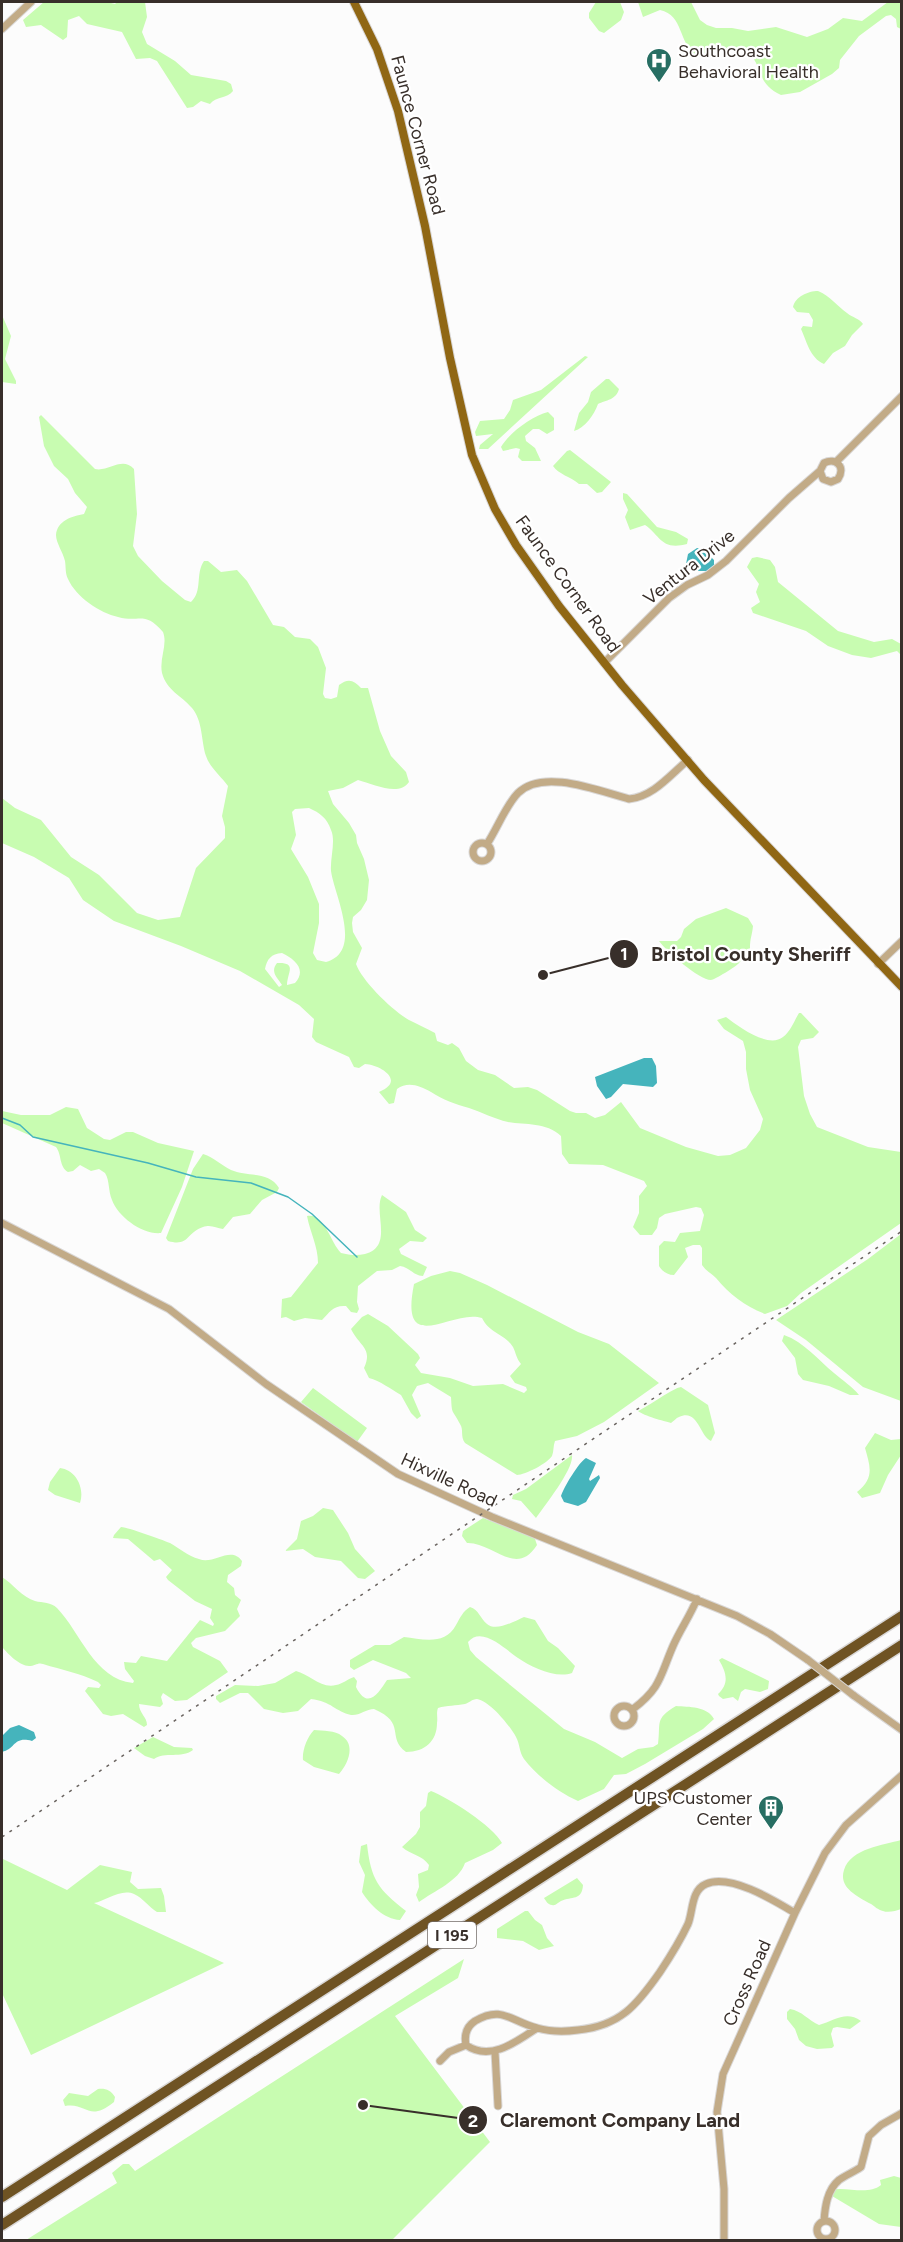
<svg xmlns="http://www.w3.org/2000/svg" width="903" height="2242" font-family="Figtree,sans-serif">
<rect width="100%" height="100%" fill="#fcfcfc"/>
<path fill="#c8fcb1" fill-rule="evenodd" d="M44 2H107L115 4 117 2H145L147 17 142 32 147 44 175 61 191 75 226 81 231 84 233 91C227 99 216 96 210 104L201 101 193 107 187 108 157 61 150 58 136 59 122 32 87 24 79 16 68 20 67 37 63 40 41 25 26 27 23 20Z
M596 2H620L624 12 621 20 604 33 599 31 589 18V13Z
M638 2H691L700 20 707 25 716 28H732L748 31 776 27 807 37 828 29 843 18 862 21 888 2H901V29L897 27 896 19 891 15 886 16 859 36 840 60 839 68 832 74 800 92 781 95C755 83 764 66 747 51L732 48 696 55C678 43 684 15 660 10L643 17Z
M818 291C830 296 837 306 847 313 853 318 859 318 863 324L852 335 845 346 833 353 824 364C810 358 807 342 801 329L803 326 812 327 813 320 809 313 797 312 793 307C795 297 808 291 818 291Z
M2 315 11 336 5 359 16 381V384L2 382Z
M585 356 588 357 488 449H479L480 445 493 434 476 436 475 432 480 421 504 419 510 410 513 400 541 390Z
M606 379H609L619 389C616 400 606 400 598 404 594 415 585 428 574 431L579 413 588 402 591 392Z
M548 412 554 418V430L547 434 539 429H533L525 436 526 441 535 448 541 461H522L518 457 520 449 516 448 503 451 501 447C509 433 532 416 548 412Z
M41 415 95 469C109 472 122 456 134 469L137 514 133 546 138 556 162 581 185 600 191 602C203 591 195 574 204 561H208L221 572 237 570 247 581 273 625 284 627 295 637 310 639 318 647 326 668 323 694 325 698 331 699 337 697 339 685C348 678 354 680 361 688H368L380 731 391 756 406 772 409 782C399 797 373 784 358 780L343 788 328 791 333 804 349 823 356 835 357 843 364 859 369 880 367 900 361 910 353 917 352 923 353 932 362 948 356 964C362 981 393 1011 409 1020 417 1024 426 1028 435 1033L437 1041 448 1045 452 1043 459 1048 466 1061 478 1070 495 1075 514 1088 528 1087 537 1090 570 1111 576 1113H586L595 1118 605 1115 621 1102 640 1128 686 1147 718 1156 730 1155 746 1148 760 1130 763 1119 750 1090 746 1069V1052L743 1041 724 1029 717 1020 726 1017C738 1026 768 1049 783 1037 791 1031 794 1021 799 1013H801L819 1032 813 1038 801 1040 798 1047 804 1096 810 1114 817 1127 868 1147 901 1152V1223L801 1293 787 1306 765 1314C745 1306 730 1295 716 1278 711 1273 706 1271 702 1265V1248L700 1245H693L685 1248 688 1257 674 1275C667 1275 662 1271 659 1266V1246L664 1241 675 1242 680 1233 700 1231 704 1215 701 1208 696 1207 665 1214 659 1218 657 1228 652 1235H640L633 1227 639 1213V1196L647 1186 644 1181 603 1165 569 1164 562 1154 561 1136C546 1122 526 1125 508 1122 494 1119 482 1112 469 1108 455 1104 443 1100 431 1092 420 1086 408 1081 397 1089L394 1103 389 1104 379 1092C406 1081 381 1065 365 1064L359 1068 354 1067 349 1057 316 1042 312 1037 314 1019 299 1005 240 971 181 946 114 921 83 900 69 878 34 857 2 843V798L15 808 41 820 71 857 99 875 137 913 158 920 180 917 196 868 225 838V827L222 816 228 786C221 776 210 768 206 756 201 741 203 721 192 708 181 695 167 691 162 673 159 658 168 645 163 632 144 610 140 623 118 617 100 613 76 597 68 579 65 573 66 567 65 561 63 552 56 543 56 535 57 521 72 516 84 514L87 507 75 493 68 479 54 466 44 446 39 417ZM309 808C320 813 327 818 331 830 336 841 330 858 331 871 334 894 364 952 326 962L317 960 313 953 319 923V904L308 877 291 849 296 835 292 812 295 809ZM282 953C295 959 307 970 295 983L287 985C287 973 298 962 277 963 270 972 277 977 282 985L279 987 265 969C267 959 271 954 282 953Z
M570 450 611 482 602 492 597 493 587 484H579C571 477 558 474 553 466L567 451Z
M623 493 627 494 657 527 676 532 688 539 687 544C661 551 660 535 645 525L630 530 625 517 628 510 623 499Z
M757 557 770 560 775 567 778 582 838 631 874 642 892 639 901 644V655L897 651 871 658 852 655 828 646 806 631 753 613 751 608 760 602 756 592 759 584 747 567 752 558Z
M726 908 748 918 753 926C752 936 750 938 750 948 746 953 743 959 739 963 737 966 714 980 711 980 699 980 666 951 659 941H677L681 937 684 929 696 919Z
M66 1107 78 1109 87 1128 104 1139 110 1140 126 1132H133L158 1143 194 1151 182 1187 161 1233C143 1235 118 1217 112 1200 108 1191 110 1181 105 1173L99 1169 91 1171 80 1165 73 1171 68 1172C59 1167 62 1155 56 1147L2 1123V1111L21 1115H50Z
M203 1154C213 1157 221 1165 231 1170 247 1177 269 1171 279 1188L277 1192 262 1200 250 1214 233 1217 223 1229C216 1228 211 1224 203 1227 186 1233 189 1247 168 1241L166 1238 193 1169Z
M382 1195 406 1212 415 1230 427 1238 423 1242 410 1241 399 1249 401 1254 427 1267 423 1276C414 1276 409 1267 400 1266L392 1270 377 1271 358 1286 357 1302 359 1309 357 1313 351 1312 346 1306C333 1305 330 1312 322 1320L305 1318 294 1321 286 1317 281 1318 282 1299 291 1297 318 1263C318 1246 310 1232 307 1216 325 1213 330 1242 341 1253 349 1255 357 1256 365 1254 394 1246 373 1213 382 1195Z
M901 1234V1401L863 1387 806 1340 776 1320 868 1259Z
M450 1271 460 1273 487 1285 578 1332 609 1344 659 1383 604 1422 577 1436 555 1441C553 1446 554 1451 552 1456 548 1463 525 1475 517 1475L465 1443C460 1436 464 1430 460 1424 452 1408 452 1416 451 1397L428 1383 417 1386 412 1395 421 1416 417 1419 411 1413 401 1395C391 1389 380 1381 369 1378L364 1368C373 1348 360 1347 351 1329L362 1317 368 1314 388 1326 418 1354 420 1358 415 1365 421 1373 450 1378 473 1386 503 1384 524 1393 527 1390 526 1387 515 1383 510 1376 521 1364C516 1358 516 1353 513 1347 505 1334 489 1333 482 1318 452 1308 399 1359 414 1284L431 1276Z
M784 1335C804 1342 818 1360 834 1373 843 1381 852 1386 859 1395H850L829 1386 803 1380 798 1374 795 1358 782 1341Z
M681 1387 708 1405 715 1433 711 1441C700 1437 698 1408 679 1417 676 1418 674 1421 671 1423 664 1421 644 1416 638 1411 649 1406 673 1388 681 1387Z
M313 1388 367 1428 357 1442 301 1402Z
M875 1433 891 1440 901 1439V1455L888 1475 880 1493 862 1498 857 1492C875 1478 870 1466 865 1448Z
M572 1455C574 1469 545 1505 536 1518L521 1501 512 1499 513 1495 526 1489Z
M60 1468C76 1470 85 1488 80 1503L55 1495 48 1490 50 1482Z
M323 1508 333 1510 348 1533 355 1549 375 1571 365 1579 358 1578 341 1561 315 1557 303 1549 285 1551 297 1539 301 1521 313 1516Z
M483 1518 530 1536 535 1539 537 1545C516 1578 493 1542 467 1543L462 1536 463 1531Z
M121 1527C130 1528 160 1539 170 1543 179 1548 188 1556 199 1559 214 1565 231 1545 242 1561L241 1566 228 1575 227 1582 234 1588 235 1595 241 1600 237 1609 240 1616 225 1631 196 1638 191 1643 193 1647 220 1661 228 1672 187 1700 175 1701 163 1693 161 1697 163 1704 160 1707 139 1704C139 1713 147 1717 147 1725L144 1727 123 1714 111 1716 103 1714 85 1691 88 1687 99 1688 101 1685 98 1682C80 1673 62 1670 43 1664 38 1662 35 1666 29 1666 20 1666 8 1654 2 1647V1577C12 1583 23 1598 35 1601 43 1603 51 1602 57 1608 81 1633 94 1679 133 1683L134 1681 125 1669 124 1662 136 1663 141 1656 167 1661 200 1620 213 1626 214 1624 210 1618 212 1609 195 1601 168 1580 166 1577 172 1570 160 1559 154 1561 128 1539 113 1538 114 1535Z
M470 1607C479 1610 480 1618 487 1624 496 1632 515 1621 524 1617L535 1620 548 1641 558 1648 575 1666 572 1673C556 1679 531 1667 518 1658 506 1650 482 1625 468 1642L470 1650 476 1657 564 1729 595 1742 622 1758 638 1749 653 1747 658 1744C661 1723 654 1719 676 1706 689 1707 707 1706 714 1719L703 1729 645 1764 626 1774 614 1775 604 1789 578 1801C558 1792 537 1776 524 1759 519 1752 520 1744 516 1737 510 1726 490 1701 477 1699 472 1699 469 1703 465 1704 456 1706 447 1705 438 1708 436 1714 438 1717 437 1723 437 1741 425 1752 406 1752 386 1737 407 1723 374 1709 366 1709 359 1716 351 1715 336 1712 331 1701 311 1699L298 1711 283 1713 264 1709 248 1693H240L220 1703 216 1699V1696L235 1685 258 1686 275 1683 296 1671C309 1674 321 1689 336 1685 343 1684 347 1679 354 1677L357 1681 356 1687C368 1711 379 1692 387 1680L411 1678 406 1673 373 1660 354 1670 350 1667V1660L375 1645H390L404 1637C422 1639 445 1646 456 1625 460 1618 463 1611 470 1607Z
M722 1658 769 1681 768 1689 760 1692 745 1689 741 1692 738 1701 733 1697 723 1699 719 1696 718 1694C730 1683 726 1672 719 1660Z
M314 1730C323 1731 335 1730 342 1736 356 1745 348 1764 339 1774L314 1767 303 1760C302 1751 307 1737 314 1730Z
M153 1737 174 1747 192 1748 193 1750C181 1759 165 1751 154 1759L145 1756 134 1748Z
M431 1791C449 1798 493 1826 502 1843L493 1850 465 1863C459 1881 434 1891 419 1902L416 1895 419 1887 418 1874 428 1870 429 1865C422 1855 411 1855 402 1847L416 1834 420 1827V1812L426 1806 428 1793Z
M901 1840V1909C896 1911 888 1913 883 1911 878 1910 874 1906 871 1904 859 1897 838 1888 844 1870 851 1848 884 1845 901 1840Z
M367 1844C371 1880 378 1889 406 1911L400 1920C384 1919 370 1905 362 1892L365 1875 359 1862 361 1846Z
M3 1859 67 1890 100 1865 132 1872 130 1882 138 1889 161 1888 164 1896 166 1912H157C149 1907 143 1898 134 1894 121 1888 105 1901 94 1903L224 1963 31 2055 2 1993Z
M577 1878 583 1885C582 1901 572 1896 561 1901 557 1903 556 1906 552 1905 548 1905 546 1901 544 1898Z
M525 1911H528L535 1920 542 1925 547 1938 554 1946 539 1950 523 1941 497 1938V1929Z
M464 1959 458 1978 395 2016 490 2142 392 2240H26L117 2183 112 2173 123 2164H129L135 2171Z
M790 2009C802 2011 808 2020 819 2025 834 2021 846 2010 861 2021L850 2029 837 2027 833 2028 831 2034 834 2046 832 2048 817 2049 806 2046 799 2040 795 2029 787 2019V2012Z
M98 2089C105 2088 111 2090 115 2097L114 2102C88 2123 87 2102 65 2106L63 2100 69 2093 88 2096Z
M894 2176 901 2178V2227L879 2224 832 2196 831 2190C847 2186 867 2196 881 2185L880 2180Z"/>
<path fill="#45b4bc" d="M697 548 703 549 714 560V565L707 571H694L686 564 688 554Z
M644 1058H652L656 1066 657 1083 653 1087 623 1084 611 1097 606 1099 597 1086 595 1077Z
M586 1458 596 1463 589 1479 590 1481 599 1475 600 1478 586 1502 578 1506 564 1502 561 1496C564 1487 579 1462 586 1458Z
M19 1725 34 1732 36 1738 32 1741C13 1736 16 1749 2 1752V1736L10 1728Z"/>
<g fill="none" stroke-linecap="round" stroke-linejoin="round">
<path stroke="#45b4bc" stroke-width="1.5" d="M2 1118 20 1125 33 1137 148 1163 196 1177 251 1183 288 1197 312 1214 357 1257"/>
<defs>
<path id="minor" d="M2 29 31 2
M836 462 902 396
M604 663 669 598 687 585 708 575 726 561 789 498 820 471 824 463C836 457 846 467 838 479L831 482 823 479 820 471
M473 852a9 9 0 1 1 18 0a9 9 0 1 1-18 0Z
M487 844C497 829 506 805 518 793 543 768 599 791 629 799 653 797 670 775 688 760
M878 964 902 941
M2 1223 169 1309 266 1384 398 1474 492 1517 737 1616 770 1634 808 1660
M853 1695 902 1730
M614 1716a10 10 0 1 1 20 0a10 10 0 1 1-20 0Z
M633 1709C661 1688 660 1676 673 1646 680 1630 690 1616 697 1599
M537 2028C510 2021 502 2005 475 2021 466 2027 464 2035 466 2045 490 2062 516 2042 537 2028 551 2032 563 2032 578 2030 620 2026 637 2005 660 1972 670 1957 680 1941 688 1924 693 1912 691 1890 706 1884 730 1873 775 1901 795 1913
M495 2052 498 2106
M440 2061 449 2052 466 2045
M824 2221C825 2207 827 2190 839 2180 846 2175 854 2172 861 2167L869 2136 881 2125 902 2113
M817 2230a9 9 0 1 1 18 0a9 9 0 1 1-18 0Z
M724 2240V2189L717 2112 723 2074 795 1913 825 1853 846 1825 902 1775"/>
<path id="major" d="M354 2 377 49 398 111 425 226 450 358 472 455 495 509 516 545 559 606 622 685 704 780 902 987"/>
<path id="highway" d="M2 2197 902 1616
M2 2225 902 1645"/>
</defs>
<use href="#minor" stroke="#d9d7d6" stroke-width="9"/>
<use href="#major" stroke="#d9d7d6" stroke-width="10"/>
<use href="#highway" stroke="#d9d7d6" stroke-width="13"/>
<use href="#minor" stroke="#c2ab87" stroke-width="7"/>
<use href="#major" stroke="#906714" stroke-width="8"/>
<use href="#highway" stroke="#6f5323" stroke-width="10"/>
<path stroke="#6a6460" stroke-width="1.5" stroke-dasharray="3 6" stroke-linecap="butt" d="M2 1837 902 1231"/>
<defs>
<path id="minor-bridge" d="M808 1660 853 1695"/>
</defs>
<use href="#minor-bridge" stroke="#d9d7d6" stroke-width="9" stroke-linecap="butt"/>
<use href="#minor-bridge" stroke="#c2ab87" stroke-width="7"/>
</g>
<defs>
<symbol id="hospital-pin" viewBox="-11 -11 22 30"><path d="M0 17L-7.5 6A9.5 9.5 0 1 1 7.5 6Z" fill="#276e63" stroke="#fff"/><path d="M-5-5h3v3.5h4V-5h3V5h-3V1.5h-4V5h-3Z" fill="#fff"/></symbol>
<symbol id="building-pin" viewBox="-11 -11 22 30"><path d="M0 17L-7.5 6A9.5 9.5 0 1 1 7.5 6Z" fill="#276e63" stroke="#fff"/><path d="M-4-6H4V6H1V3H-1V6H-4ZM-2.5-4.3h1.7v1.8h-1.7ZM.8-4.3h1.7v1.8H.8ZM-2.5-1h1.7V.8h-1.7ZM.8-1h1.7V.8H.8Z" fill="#fff"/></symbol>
</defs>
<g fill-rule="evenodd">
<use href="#hospital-pin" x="644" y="46" width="30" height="40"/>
<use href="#building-pin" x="756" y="1793" width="30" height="40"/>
</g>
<g text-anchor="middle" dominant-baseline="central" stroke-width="4.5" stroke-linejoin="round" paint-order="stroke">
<rect fill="#fff" stroke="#746d6a" stroke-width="1.5" x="428" y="1922" width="48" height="26" rx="4.5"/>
<g font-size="16" font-weight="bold" fill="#382f2a">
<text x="452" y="1935">I 195</text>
</g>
<g font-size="18" fill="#382f2a" stroke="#fff" text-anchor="start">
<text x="678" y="51">Southcoast<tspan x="678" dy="21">Behavioral Health</tspan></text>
<text x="752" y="1798" text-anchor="end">UPS Customer<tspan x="752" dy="21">Center</tspan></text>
</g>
<g font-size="18" fill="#382f2a" stroke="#fff">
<text transform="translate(418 135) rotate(75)">Faunce Corner Road</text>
<text transform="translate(689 567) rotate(-38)">Ventura Drive</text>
<text transform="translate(568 584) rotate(54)">Faunce Corner Road</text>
<text transform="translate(449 1480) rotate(25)">Hixville Road</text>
<text transform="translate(747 1983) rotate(-66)">Cross Road</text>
</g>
</g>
<path fill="none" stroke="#382f2a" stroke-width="2" d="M543 975L624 954M363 2105L473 2120"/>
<g fill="#382f2a" stroke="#fff" stroke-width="2">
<circle cx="543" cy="975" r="6"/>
<circle cx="363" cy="2105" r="6"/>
<circle cx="624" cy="954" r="15"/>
<circle cx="473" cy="2120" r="15"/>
</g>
<g font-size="18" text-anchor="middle" font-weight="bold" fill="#fff">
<text x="624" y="960">1</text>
<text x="473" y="2127">2</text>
</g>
<g font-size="20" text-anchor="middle" font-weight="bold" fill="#382f2a" stroke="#fff" stroke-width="4.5" stroke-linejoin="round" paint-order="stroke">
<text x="751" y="961">Bristol County Sheriff</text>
<text x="620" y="2127">Claremont Company Land</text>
</g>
<rect width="903" height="2242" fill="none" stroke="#382f2a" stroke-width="6"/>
</svg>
